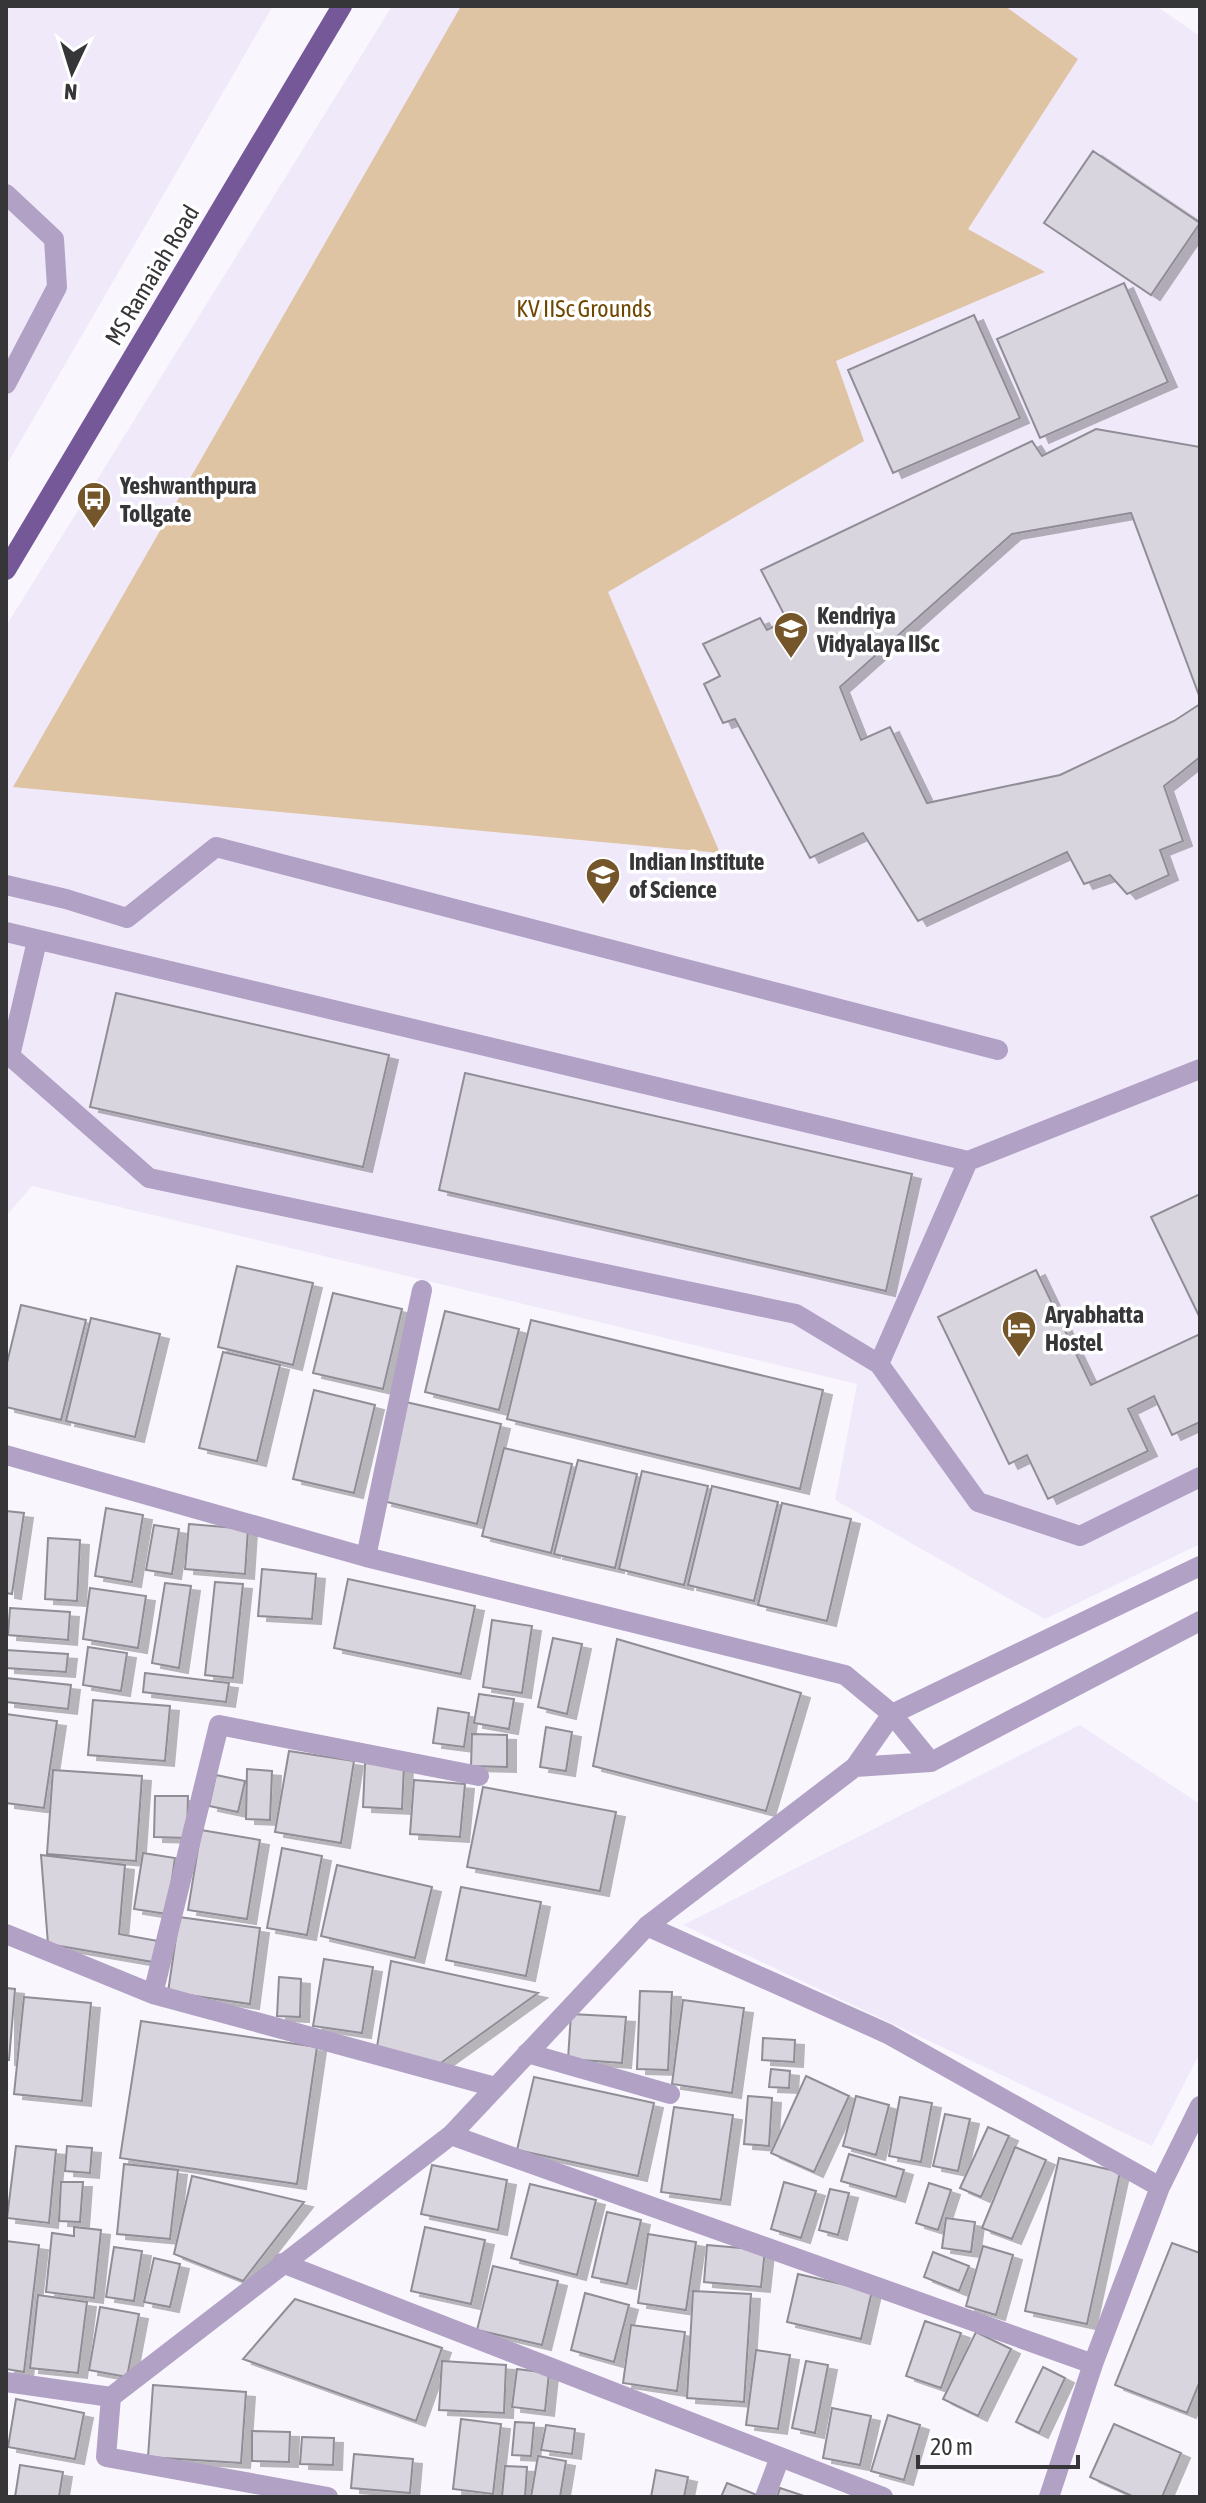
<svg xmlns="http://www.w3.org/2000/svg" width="1206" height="2503" font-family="'Asap Condensed',sans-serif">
<defs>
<filter id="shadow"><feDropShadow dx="9" dy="5" stdDeviation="0" flood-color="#0004"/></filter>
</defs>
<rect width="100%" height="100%" fill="#f9f6fe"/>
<path fill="#f0e9fa" d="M6 6H273L6 466Z
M392 6H1156L1200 36V1544L1045 1619 835 1500 857 1384 32 1186 6 1216V626Z
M1080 1725 1200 1804V2053L1152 2146 683 1925Z"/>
<path fill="#dfc4a4" d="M461 6H1005L1078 59 968 229 1045 272 836 361 864 441 608 592 720 853 13 787Z"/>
<path fill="#d9d5df" stroke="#908d96" stroke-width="2" filter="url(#shadow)" d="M1093 151 1200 223 1151 295 1044 223Z
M1124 283 1168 382 1040 438 997 339Z
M974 315 1020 418 893 473 848 370Z
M1096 429 1200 447V698L1131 513 1012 534 840 687 861 740 890 727 927 803 1060 775 1174 721 1200 704V757L1164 786 1183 841 1160 850 1169 875 1127 894 1110 875 1084 884 1067 852 918 921 863 833 810 858 735 719 723 723 704 684 720 676 703 644 760 618 767 630 787 620 761 570 1032 441 1042 456Z
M116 993 389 1055 363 1167 90 1107Z
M465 1073 912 1174 886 1291 439 1190Z
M1200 1194V1318L1151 1217Z
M237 1266 313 1283 293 1365 218 1347Z
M1036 1270 1091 1385 1200 1334V1422L1172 1435 1154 1396 1128 1409 1148 1451 1048 1499 1027 1455 1009 1464 938 1317Z
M333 1293 402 1309 383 1389 313 1373Z
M21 1305 86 1320 61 1420 6 1407V1367Z
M445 1311 519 1329 499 1410 425 1392Z
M91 1318 160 1334 135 1437 66 1421Z
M531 1320 823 1390 800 1489 507 1419Z
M223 1352 280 1365 257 1461 199 1448Z
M314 1390 375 1405 354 1493 293 1479Z
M406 1402 501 1424 477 1524 383 1501Z
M504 1448 572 1464 551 1553 482 1536Z
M578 1460 637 1474 615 1568 554 1554Z
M642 1471 708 1486 684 1585 619 1569Z
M712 1486 778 1502 754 1601 688 1585Z
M782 1503 851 1519 827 1621 758 1605Z
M106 1508 143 1515 132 1582 95 1576Z
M6 1511 24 1513 12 1594 6 1593Z
M189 1524 248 1529 245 1574 185 1569Z
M154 1525 179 1529 172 1574 146 1570Z
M48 1538 80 1540 77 1601 45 1599Z
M262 1569 316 1574 312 1619 258 1616Z
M348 1579 475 1606 461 1674 334 1648Z
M215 1582 243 1584 233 1678 205 1675Z
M165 1583 191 1586 179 1668 152 1663Z
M90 1588 146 1596 138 1648 83 1639Z
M10 1608 70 1612 68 1640 8 1635Z
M492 1620 532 1626 522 1693 483 1687Z
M553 1638 582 1644 567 1714 538 1707Z
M617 1639 801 1693 766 1811 593 1766Z
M88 1647 127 1653 121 1691 83 1685Z
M6 1650 68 1654 66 1672 6 1668Z
M145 1673 229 1683 226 1702 143 1692Z
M6 1678 71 1685 68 1709 6 1702Z
M479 1694 514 1699 509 1729 474 1723Z
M93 1700 170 1706 165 1761 88 1755Z
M438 1708 469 1713 464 1747 433 1743Z
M6 1714 57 1721 44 1808 6 1803Z
M546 1727 572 1732 566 1771 540 1767Z
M472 1734 507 1735V1767L471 1766Z
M289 1751 354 1761 341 1843 275 1832Z
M365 1763 404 1765 402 1809 363 1807Z
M247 1769 272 1771 270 1820 246 1819Z
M53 1770 142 1776 136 1861 47 1854Z
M216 1775 245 1781 238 1812 209 1806Z
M414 1780 465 1784 460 1837 410 1834Z
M483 1787 616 1812 600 1891 467 1867Z
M155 1796H188L187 1838 154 1837Z
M201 1830 260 1840 247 1919 188 1910Z
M282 1848 322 1856 307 1935 267 1928Z
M143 1853 175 1858 167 1914 134 1909Z
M41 1855 125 1865 119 1934 158 1941 153 1962 48 1944Z
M337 1865 432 1887 415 1958 321 1936Z
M461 1887 541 1902 526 1976 446 1960Z
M179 1917 260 1928 250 2004 168 1992Z
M324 1959 373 1967 362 2033 313 2026Z
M391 1961 538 1993 438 2065 377 2047Z
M279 1977 301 1979 300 2017 277 2016Z
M6 1988 15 1989 9 2060H6Z
M640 1991 672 1992 668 2070 637 2069Z
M24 1997 91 2003 82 2101 14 2094Z
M683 2000 744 2008 732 2093 672 2084Z
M571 2014 626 2017 622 2063 568 2059Z
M141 2021 317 2047 297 2184 120 2158Z
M763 2038 795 2040 794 2062 762 2060Z
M771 2069 790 2071 789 2088 769 2087Z
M806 2076 849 2096 814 2172 771 2153Z
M534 2077 654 2103 638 2176 517 2150Z
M748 2096 772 2098 769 2146 744 2144Z
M856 2096 889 2105 876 2155 843 2146Z
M900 2097 932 2103 921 2162 889 2156Z
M674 2107 733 2115 721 2200 661 2192Z
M945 2114 970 2119 958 2171 933 2166Z
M988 2127 1009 2136 981 2197 960 2188Z
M16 2146 56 2150 49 2223 7 2218Z
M67 2146 92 2148 90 2173 65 2171Z
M1015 2147 1046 2160 1012 2239 982 2228Z
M849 2154 904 2170 896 2197 841 2181Z
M1059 2158 1120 2172 1087 2324 1025 2311Z
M124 2164 178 2170 170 2239 117 2234Z
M432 2165 507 2180 498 2230 421 2214Z
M192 2176 304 2202 243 2281 174 2254Z
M61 2182H83L80 2222 59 2221Z
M784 2182 816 2191 801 2238 771 2229Z
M929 2183 951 2190 938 2230 916 2223Z
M530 2184 596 2200 577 2275 511 2258Z
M830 2189 849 2193 838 2235 819 2230Z
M607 2212 641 2220 627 2284 592 2277Z
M946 2218 975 2222 971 2252 942 2248Z
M74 2227 101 2230 94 2298 46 2292 52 2233 74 2236Z
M425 2227 485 2240 471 2304 411 2291Z
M648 2234 696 2242 686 2310 638 2303Z
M6 2241 39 2245 24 2372 6 2369Z
M1172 2243 1200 2253V2381L1187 2413 1115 2385Z
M707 2245 765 2250 761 2287 704 2282Z
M983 2246 1013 2255 996 2315 966 2306Z
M114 2247 142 2251 134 2301 106 2297Z
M933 2252 969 2266 959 2291 924 2277Z
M154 2258 180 2264 170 2307 144 2302Z
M493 2266 558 2281 542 2345 477 2330Z
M798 2274 872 2291 861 2339 787 2322Z
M693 2291 751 2294 744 2402 687 2398Z
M585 2293 629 2305 614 2362 571 2350Z
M38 2295 87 2302 78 2373 30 2368Z
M295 2299 442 2348 416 2421 243 2359Z
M100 2307 139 2314 127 2377 89 2370Z
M925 2321 961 2333 941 2388 906 2376Z
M631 2325 685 2332 677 2391 623 2383Z
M976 2332 1011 2349 978 2416 943 2399Z
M756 2350 790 2355 778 2429 746 2425Z
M442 2361 506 2365 504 2413 439 2410Z
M806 2361 828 2365 815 2433 792 2428Z
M1043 2367 1065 2378 1039 2433 1016 2422Z
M517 2369 549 2373 545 2411 512 2407Z
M153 2385 246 2392 241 2463 148 2457Z
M16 2399 84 2413 75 2459 8 2447Z
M832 2408 871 2416 860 2465 823 2458Z
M888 2415 920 2425 904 2480 871 2471Z
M461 2419 501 2424 493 2494 453 2489Z
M515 2422 534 2423 531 2456 512 2455Z
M1114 2424 1181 2453 1162 2497H1134L1090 2477Z
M546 2425 575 2429 572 2454 541 2450Z
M252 2431 290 2432 289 2462 252 2461Z
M302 2437 334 2438 333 2465 300 2464Z
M354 2454 413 2459 410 2493 351 2488Z
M538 2456 566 2461 560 2497H531Z
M20 2465 63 2472 59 2497H15Z
M505 2466 527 2467 525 2497 502 2496Z
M656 2470 688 2477 684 2497H651Z
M727 2483 757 2495 756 2497H721Z
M780 2488 807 2497H777Z"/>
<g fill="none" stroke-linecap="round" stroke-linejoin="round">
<path stroke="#b0a1c5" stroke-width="20" d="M6 194 54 239 57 287 6 384
M6 885 66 899 127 918 216 847 998 1050
M6 932 968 1161 1200 1069
M37 941 10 1056 149 1178 796 1314 879 1364 978 1502 1080 1536 1200 1477
M879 1364 968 1161
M6 1455 366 1557 845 1675 892 1714 931 1762
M366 1557 422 1290
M855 1767 931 1762 1200 1621
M647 1926 888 2034 1160 2187
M6 1934 153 1994 495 2087
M153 1994 219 1725 479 1776
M527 2053 670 2094
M451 2135 1093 2364
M282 2263 883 2497
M6 2382 111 2397 451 2135 647 1926 855 1767 892 1714 1200 1566
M111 2397 106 2457 328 2497
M765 2497 780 2457
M1049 2497 1093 2364 1160 2187 1200 2106"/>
<path stroke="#755898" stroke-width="20" d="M6 570 342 6"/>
</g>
<defs>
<symbol id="bus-pin" viewBox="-11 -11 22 30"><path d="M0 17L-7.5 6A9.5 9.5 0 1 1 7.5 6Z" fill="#75562b" stroke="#fff"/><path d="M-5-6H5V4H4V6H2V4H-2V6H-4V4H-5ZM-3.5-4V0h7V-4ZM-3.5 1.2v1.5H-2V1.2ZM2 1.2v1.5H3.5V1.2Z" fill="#fff"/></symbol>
<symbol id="school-pin" viewBox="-11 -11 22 30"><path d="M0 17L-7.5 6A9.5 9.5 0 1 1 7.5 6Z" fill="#75562b" stroke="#fff"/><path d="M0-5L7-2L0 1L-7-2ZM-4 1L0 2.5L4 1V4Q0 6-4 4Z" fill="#fff"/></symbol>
<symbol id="university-pin" viewBox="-11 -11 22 30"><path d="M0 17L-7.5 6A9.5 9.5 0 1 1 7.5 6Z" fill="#75562b" stroke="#fff"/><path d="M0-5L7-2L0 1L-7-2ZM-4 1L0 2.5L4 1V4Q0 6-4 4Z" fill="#fff"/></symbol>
<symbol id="hotel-pin" viewBox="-11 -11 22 30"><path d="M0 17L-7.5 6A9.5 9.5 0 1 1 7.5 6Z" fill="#75562b" stroke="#fff"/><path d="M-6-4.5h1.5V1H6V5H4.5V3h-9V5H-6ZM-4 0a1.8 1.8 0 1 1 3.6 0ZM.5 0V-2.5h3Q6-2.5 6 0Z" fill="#fff"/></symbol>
</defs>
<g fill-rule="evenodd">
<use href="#bus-pin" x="74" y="479" width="40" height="54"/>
<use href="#school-pin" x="771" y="609" width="40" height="54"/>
<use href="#university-pin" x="583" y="855" width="40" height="54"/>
<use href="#hotel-pin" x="999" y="1308" width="40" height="54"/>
</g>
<g text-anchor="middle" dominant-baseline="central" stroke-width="7" stroke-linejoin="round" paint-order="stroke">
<g font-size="24" fill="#363538" stroke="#fff">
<text transform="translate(152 275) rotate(-59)">MS Ramaiah Road</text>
</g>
<g font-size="24" fill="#6f4701" stroke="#fff">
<text x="584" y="308">KV IISc Grounds</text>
</g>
<g font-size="24" font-weight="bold" fill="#363538" stroke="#fff" text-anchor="start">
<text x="120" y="485">Yeshwanthpura<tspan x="120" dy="28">Tollgate</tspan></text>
<text x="817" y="615">Kendriya<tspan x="817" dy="28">Vidyalaya IISc</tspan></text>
<text x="629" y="861">Indian Institute<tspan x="629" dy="28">of Science</tspan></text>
<text x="1045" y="1314">Aryabhatta<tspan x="1045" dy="28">Hostel</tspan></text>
</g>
</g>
<rect width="1206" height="2503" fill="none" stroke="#363538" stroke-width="16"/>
<g transform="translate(72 72) rotate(184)" stroke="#ffffff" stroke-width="6" paint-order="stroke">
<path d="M0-6L14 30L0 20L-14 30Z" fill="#363538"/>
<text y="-12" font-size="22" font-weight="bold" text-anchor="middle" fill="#363538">N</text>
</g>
<path d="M918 2455v12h160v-12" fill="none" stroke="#363538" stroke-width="4"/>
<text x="930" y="2455" font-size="24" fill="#363538" stroke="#ffffff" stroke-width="6" paint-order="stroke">20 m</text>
</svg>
